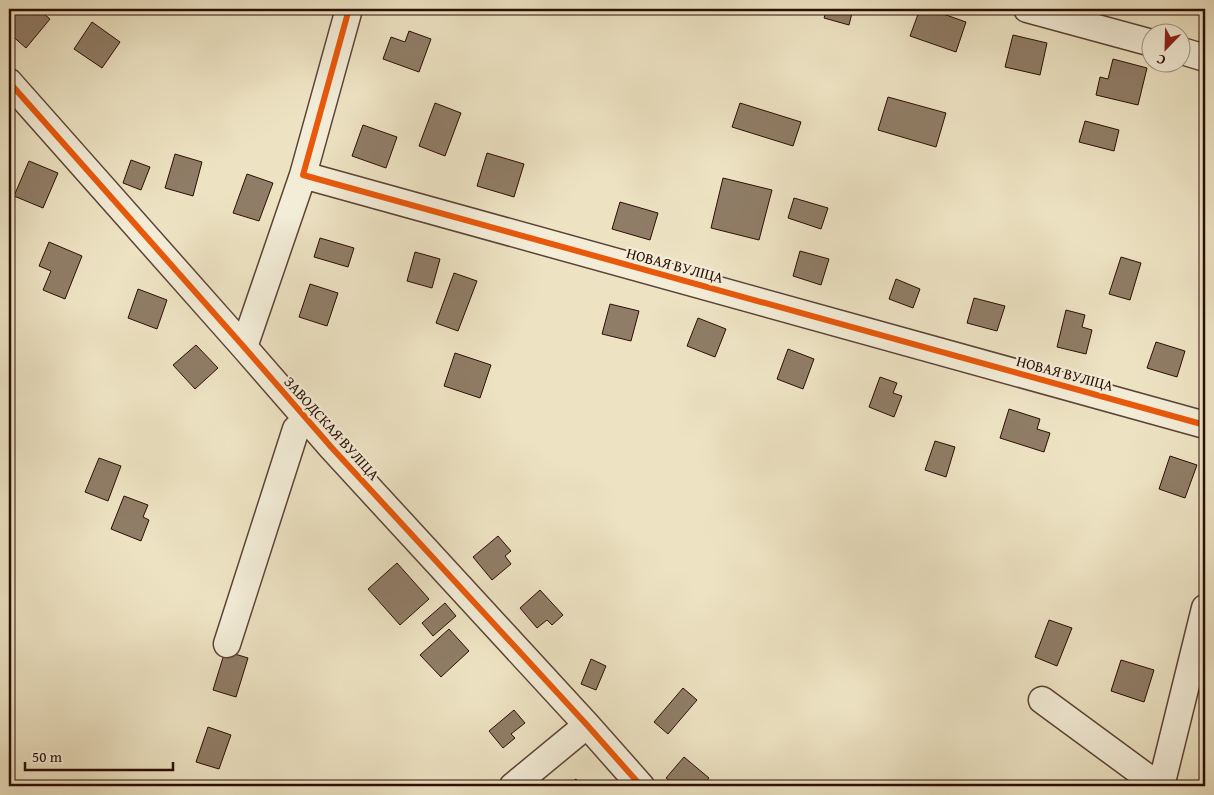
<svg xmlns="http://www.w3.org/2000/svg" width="1214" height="795" font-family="'Gentium Book Plus',serif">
<rect width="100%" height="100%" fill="#ede3c3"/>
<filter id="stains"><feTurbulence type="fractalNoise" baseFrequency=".004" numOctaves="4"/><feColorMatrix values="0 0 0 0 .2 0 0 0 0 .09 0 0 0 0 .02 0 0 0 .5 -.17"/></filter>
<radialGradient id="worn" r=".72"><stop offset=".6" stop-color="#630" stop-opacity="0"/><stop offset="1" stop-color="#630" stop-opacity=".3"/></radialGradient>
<path fill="#907d67" stroke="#2c0e04" d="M19 9H38L50 19 26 48 9 33V21Z
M827 9H853L849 25 824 18Z
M920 9H929L966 22 956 52 910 36Z
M92 22 120 42 102 68 74 49Z
M409 31 431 39 419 72 383 59 391 37 405 42Z
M1013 35 1047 43 1040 75 1005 67Z
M1113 59 1147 68 1138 105 1096 95 1100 77 1108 79Z
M888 97 946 113 936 147 878 130Z
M435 103 461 113 445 156 419 146Z
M740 103 801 122 793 146 732 127Z
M1085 121 1119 130 1114 151 1079 142Z
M363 125 397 137 386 168 352 156Z
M487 153 524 164 514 197 477 186Z
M175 154 202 162 193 196 165 188Z
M131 160 150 167 141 190 123 183Z
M29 161 58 173 43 208 14 196Z
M247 174 273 183 259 221 233 213Z
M723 178 772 190 759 240 711 228Z
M794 198 828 208 821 229 788 218Z
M620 202 658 213 650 240 612 229Z
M320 238 354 248 348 267 314 257Z
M49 242 82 256 65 299 43 290 51 271 39 266Z
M800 251 829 259 821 285 793 276Z
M415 252 440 259 432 288 407 281Z
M1121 257 1141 263 1130 300 1109 294Z
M454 273 477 281 458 331 436 323Z
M896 279 920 289 913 308 889 299Z
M310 284 338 293 327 326 299 317Z
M138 289 167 300 157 329 128 318Z
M974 298 1005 306 997 331 967 323Z
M610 304 639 311 631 341 602 334Z
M1066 310 1085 315 1082 327 1092 330 1086 354 1057 347Z
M698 318 726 329 715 357 687 346Z
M1156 342 1185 351 1177 377 1147 368Z
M196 345 218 368 195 389 173 365Z
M788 349 814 359 803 389 777 379Z
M455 353 491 365 480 398 444 386Z
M880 377 897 383 893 393 902 396 894 417 869 407Z
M1009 409 1040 419 1037 429 1050 433 1044 452 1000 438Z
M935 441 955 447 946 477 925 470Z
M1170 456 1197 465 1185 498 1159 489Z
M99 458 121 466 108 501 85 492Z
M124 496 148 505 143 517 149 520 141 541 111 529Z
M498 536 511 551 505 556 511 564 492 580 473 557Z
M397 563 429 599 400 625 368 589Z
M540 590 563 615 552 625 547 620 537 628 520 608Z
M445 603 456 616 433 636 422 623Z
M1049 620 1072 628 1057 666 1035 657Z
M449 629 469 651 441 677 420 655Z
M225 651 248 658 236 697 213 690Z
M591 659 606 666 596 690 581 684Z
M1121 660 1154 670 1144 702 1111 691Z
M683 688 697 700 668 734 654 722Z
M514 710 525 723 511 734 515 738 503 748 489 731Z
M208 727 231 735 219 769 196 762Z
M684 757 709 778 703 786H676L666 778Z
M576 779 582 786H567Z"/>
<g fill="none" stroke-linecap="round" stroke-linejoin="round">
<defs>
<path id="minor" d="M349 9 303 175 1205 425
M1027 9 1152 43
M1182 51 1205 58
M9 82 244 347 332 448 587 725 641 786
M244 347 303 175
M227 644 296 429 307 420
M1042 700 1159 786
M513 786 587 725
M1161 786 1205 608"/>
</defs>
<use href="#minor" stroke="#5c4334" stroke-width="29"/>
<use href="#minor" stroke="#f3edd8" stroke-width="26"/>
<defs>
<path id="cycleway" d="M349 9 303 175 1205 425
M9 82 244 347 332 448 587 725 641 786"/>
</defs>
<use href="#cycleway" stroke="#f3edd8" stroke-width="9"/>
<use href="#cycleway" stroke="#e8590c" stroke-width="6"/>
</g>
<g text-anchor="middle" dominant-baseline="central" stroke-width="4.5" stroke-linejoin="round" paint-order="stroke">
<g font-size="15" fill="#2c0e04" stroke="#f3edd8">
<text transform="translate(675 265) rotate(15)">НОВАЯ ВУЛІЦА</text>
<text transform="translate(1065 373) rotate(15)">НОВАЯ ВУЛІЦА</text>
<text transform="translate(332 428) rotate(48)">ЗАВОДСКАЯ ВУЛІЦА</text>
</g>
</g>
<rect width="1214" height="795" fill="none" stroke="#ede3c3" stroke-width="30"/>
<rect x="10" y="10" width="1194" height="775" fill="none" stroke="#2c0e04" stroke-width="2.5"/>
<rect x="15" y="15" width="1184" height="765" fill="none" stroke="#2c0e04"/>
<g transform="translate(1166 48) rotate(203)"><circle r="24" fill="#f3edd8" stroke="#a39483"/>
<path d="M0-4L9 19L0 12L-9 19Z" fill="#8f2418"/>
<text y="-8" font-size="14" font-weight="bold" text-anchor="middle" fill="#2c0e04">С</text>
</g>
<path d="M25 762v8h148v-8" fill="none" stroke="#2c0e04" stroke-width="2.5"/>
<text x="32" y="762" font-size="15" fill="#2c0e04" stroke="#f3edd8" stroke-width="4" paint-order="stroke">50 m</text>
<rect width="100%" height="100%" filter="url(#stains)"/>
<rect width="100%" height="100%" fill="url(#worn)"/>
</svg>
